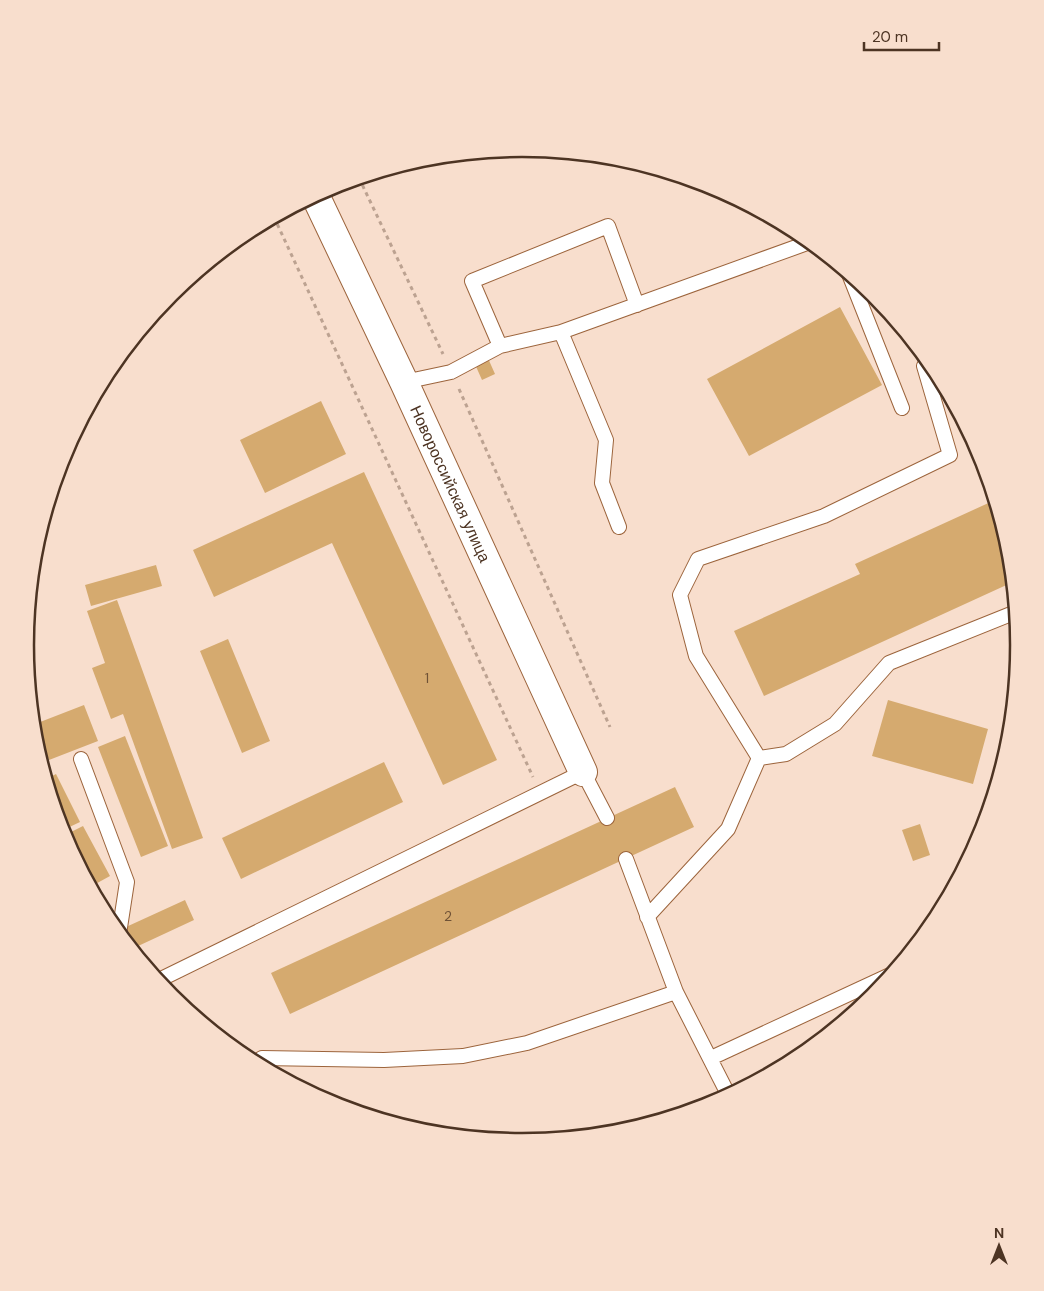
<svg xmlns="http://www.w3.org/2000/svg" width="1044" height="1291" font-family="'DM Sans',sans-serif">
<rect width="100%" height="100%" fill="#f8decd"/>
<path fill="#d5aa6f" d="M840 307 882 385 749 456 707 379Z
M487 356 495 374 482 380 474 362Z
M321 401 346 454 265 493 240 440Z
M364 472 497 760 443 785 332 543 214 597 193 550Z
M995 500 1010 549 1013 582 764 696 734 631 860 574 855 564Z
M156 565 162 586 91 606 85 585Z
M117 600 203 838 172 849 123 714 111 719 92 668 105 663 87 611Z
M228 639 270 741 242 753 200 651Z
M888 700 988 729 973 784 872 756Z
M84 705 98 741 49 760 35 724Z
M125 736 168 846 141 857 98 747Z
M384 762 403 802 241 879 222 838Z
M56 774 80 822 61 831 46 779Z
M675 787 694 827 290 1014 271 973Z
M920 824 930 855 913 861 902 830Z
M83 826 110 876 90 887 63 836Z
M977 844 972 853 969 858 966 848Z
M185 900 194 920 136 947 126 927Z"/>
<g fill="none" stroke-linecap="round" stroke-linejoin="round">
<defs>
<path id="lane" d="M849 274 902 408
M561 332 606 440 602 483 619 527
M500 346 472 281 608 226 637 305
M928 361 924 366 950 455 824 516 698 559 680 595 696 656 759 758 786 754 835 724 889 663 1016 612
M404 382 451 372 500 346 561 332 810 242
M81 759 127 882 119 934
M626 859 676 992 729 1096
M647 917 728 829 759 758
M157 981 583 772 607 818
M711 1058 892 974
M254 1063 262 1058 384 1060 463 1056 527 1043 676 992"/>
<g id="street">
<path id="s1" d="M315 195 404 382 583 772"/>
</g>
</defs>
<use href="#lane" stroke="#9c643c" stroke-width="16"/>
<use href="#street" stroke="#9c643c" stroke-width="30"/>
<path stroke="#bca291" stroke-width="3" stroke-dasharray="4 4" stroke-linecap="butt" d="M359 178 443 354
M274 217 533 777
M459 389 610 727"/>
<use href="#lane" stroke="#fff" stroke-width="14"/>
<use href="#street" stroke="#fff" stroke-width="28"/>
</g>
<g text-anchor="middle" dominant-baseline="central" stroke-width="4" stroke-linejoin="round" paint-order="stroke">
<g font-size="14" fill="#6f5236">
<text x="427" y="678">1</text>
<text x="448" y="916">2</text>
</g>
<g font-size="16" fill="#4d3423" stroke="#f8decd">
<text stroke="none"><textPath href="#s1" startOffset="319">Новороссийская улица</textPath></text>
</g>
</g>
<path d="M0 0H1044V1291H0ZM34 645a488 488 0 1 1 976 0a488 488 0 1 1-976 0Z" fill="#f8decd" fill-rule="evenodd"/>
<path fill="none" stroke="#4d3423" stroke-width="2.5" d="M34 645a488 488 0 1 1 976 0a488 488 0 1 1-976 0Z"/>
<g transform="translate(999 1246)" stroke="#f8decd" stroke-width="4" paint-order="stroke">
<path d="M0-4L9 19L0 12L-9 19Z" fill="#4d3423"/>
<text y="-8" font-size="14" font-weight="bold" text-anchor="middle" fill="#4d3423">N</text>
</g>
<path d="M864 42v8h75v-8" fill="none" stroke="#4d3423" stroke-width="2.5"/>
<text x="872" y="42" font-size="15" fill="#4d3423" stroke="#f8decd" stroke-width="4" paint-order="stroke">20 m</text>
</svg>
